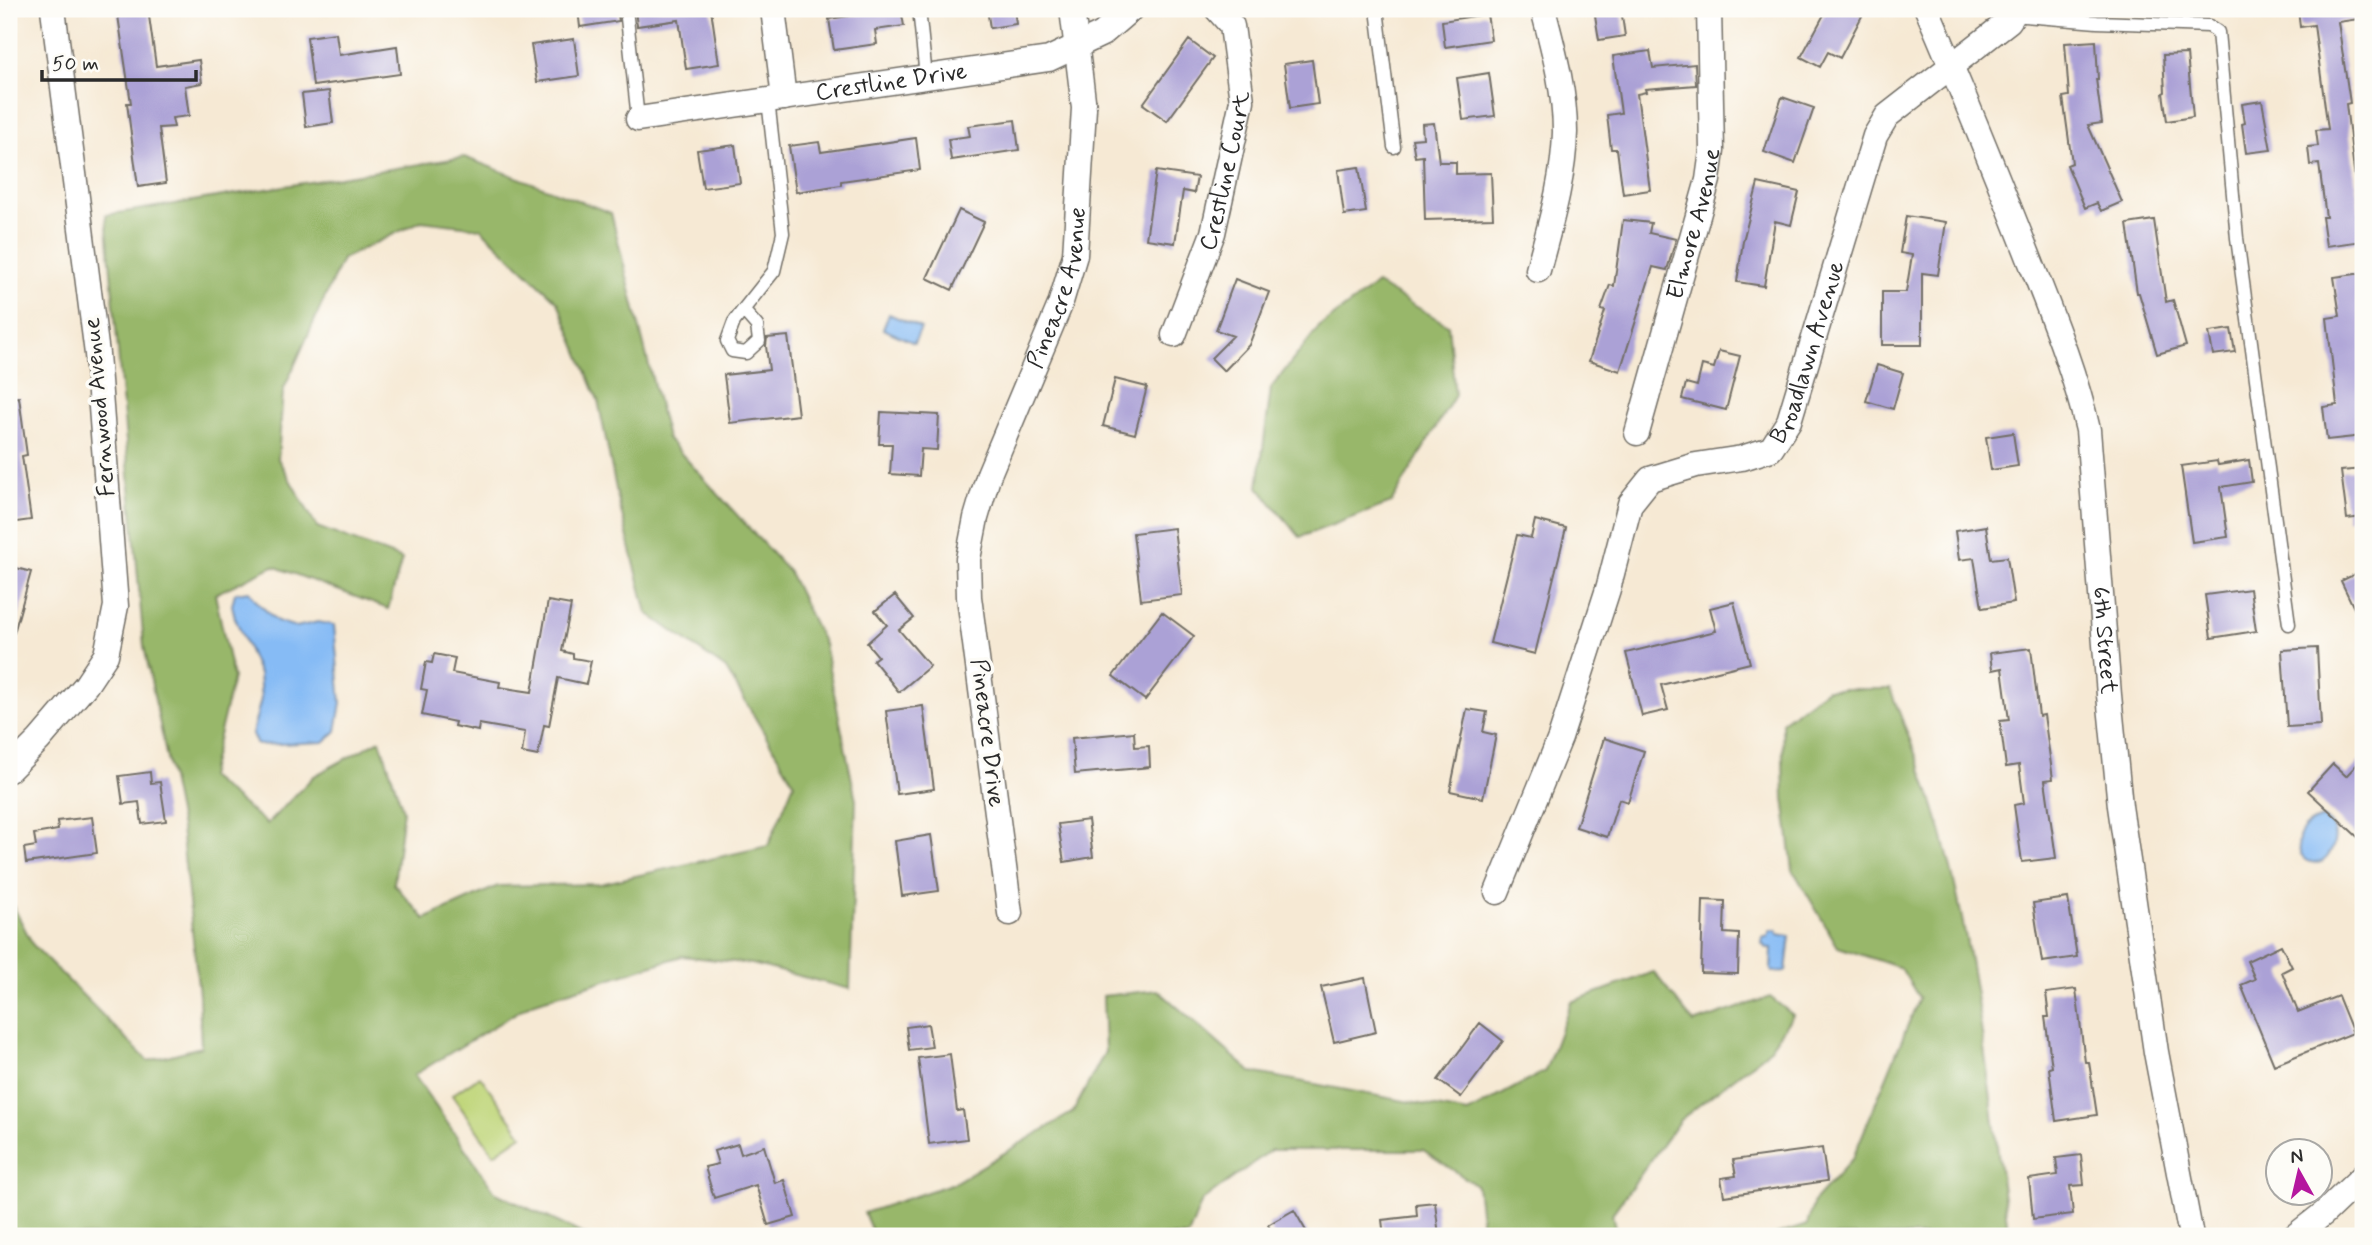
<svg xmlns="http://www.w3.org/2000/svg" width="2372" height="1245" font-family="Mynerve,sans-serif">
<rect width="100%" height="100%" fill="#fdfcf7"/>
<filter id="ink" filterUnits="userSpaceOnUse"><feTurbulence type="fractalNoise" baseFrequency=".0143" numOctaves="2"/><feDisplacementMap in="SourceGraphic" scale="14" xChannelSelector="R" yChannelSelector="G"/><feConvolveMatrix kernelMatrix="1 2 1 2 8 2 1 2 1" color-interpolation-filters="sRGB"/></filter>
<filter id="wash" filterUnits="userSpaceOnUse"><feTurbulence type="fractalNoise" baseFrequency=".00686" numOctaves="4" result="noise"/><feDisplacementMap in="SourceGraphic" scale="28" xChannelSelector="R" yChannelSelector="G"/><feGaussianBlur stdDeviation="1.57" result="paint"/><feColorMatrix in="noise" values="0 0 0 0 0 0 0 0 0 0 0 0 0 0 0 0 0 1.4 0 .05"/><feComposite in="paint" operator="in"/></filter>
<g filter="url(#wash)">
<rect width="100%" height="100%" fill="#f6e9d4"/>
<path fill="#c0d67a" stroke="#768052" stroke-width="2" d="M480 1076 522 1135 494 1154 452 1095Z"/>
<path fill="#98b76a" stroke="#62714a" stroke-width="2" fill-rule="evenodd" d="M464 157 611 213 667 438 789 572 824 644 856 800 850 989 752 964 682 956 532 1003 414 1075 496 1193 587 1236H9V898L33 945 148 1061 201 1047 199 995 181 828 144 646 106 215ZM421 221 480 228 558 302 598 400 618 499 647 613 726 669 794 783 768 846 600 884 498 886 425 919 394 884 403 810 380 740 314 776 267 824 209 777 233 678 215 594 273 566 388 609 402 559 317 527 278 459 283 391 342 259Z
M1377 284 1448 325 1455 395 1391 503 1300 537 1258 487 1271 388 1319 327Z
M1827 689H1890C1911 742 1932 794 1946 849 1979 976 1991 1107 2009 1236H1774L1807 1225 1814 1201 1853 1158 1919 998 1901 968 1838 947 1793 870 1784 798 1782 722Z
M1654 972 1694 1023 1770 997 1793 1015 1766 1053 1680 1120 1612 1214 1617 1236H1483L1477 1186 1423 1150H1271L1202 1201 1188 1236H1072L1062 1228 1037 1236H874L864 1213 954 1183 1073 1112 1105 1052 1103 996 1158 990 1251 1072 1468 1113 1545 1071 1571 1002Z"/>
<path fill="#86bbf5" stroke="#587390" stroke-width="2" d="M889 314 921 328 914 343 883 329Z
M249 591 258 603 277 621 296 627 318 622 334 625 341 703 336 731 324 742 257 745 252 734 261 699 259 674 235 618 232 605 235 593Z
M2323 818C2341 827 2336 851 2322 862 2295 869 2286 826 2323 818Z
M1771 930H1777L1778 934 1790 936 1786 971 1772 972 1771 970 1772 948H1767L1762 944 1763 937H1767Z"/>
<g id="blocks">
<path fill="#aba1d6" d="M117 9H148L156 66 199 60 202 83 185 86 189 116 172 118 174 127 159 128 166 183 138 187 127 103H131Z
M578 9H617L619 21 580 27Z
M635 9H711L719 64 686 69 679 20 637 26Z
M882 9H901L904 26 875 30 877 44 834 50 829 19 882 11Z
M987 9H1014L1016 24 990 28Z
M1594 9H1621L1625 36 1599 40Z
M1827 9H1848L1862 16 1840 58 1828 52 1820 67 1801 57Z
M2298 9H2358L2359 19 2338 22 2350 103 2346 104 2359 212 2363 211V241L2326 246 2322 217H2326L2319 164 2310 165 2308 147 2318 146 2316 130 2328 129 2314 25 2300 27Z
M1487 14 1491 40 1445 47 1442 21Z
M336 33 339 55 397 46 400 74 313 86 307 37Z
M574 39 579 76 537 82 531 45Z
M1189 40 1213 58 1167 121 1143 104Z
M2096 41 2098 79H2096L2102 123 2088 125 2122 202 2101 211 2097 203 2085 208 2067 165 2072 163 2063 97 2069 96 2065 43Z
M1650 51 1653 68 1695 64 1696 85 1645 89 1646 92 1637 94 1650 190 1623 194 1617 149H1611L1607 115 1621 113 1613 56Z
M2187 54 2193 117 2167 121 2163 93 2165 92 2163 55Z
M1312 60 1318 104 1290 108 1284 64Z
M1489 73 1495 116 1463 120 1457 78Z
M329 91 333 123 306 127 302 94Z
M1782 97 1814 108 1795 163 1764 152Z
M2262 101 2271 150 2246 153 2242 124 2245 123 2242 104Z
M1015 120 1019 150 951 160 948 139 970 136 968 126Z
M1434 123 1439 162H1456V174L1491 173 1493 218 1425 220 1423 156 1415 157 1412 139 1423 138 1422 124Z
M916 138 920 170 841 181V185L796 192 789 146 819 142 821 152Z
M735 145 740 183 703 188 697 150Z
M1359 167 1366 212 1344 215 1338 170Z
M1156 171 1197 177 1194 193 1183 191 1175 243 1146 239Z
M1758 183 1799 192 1791 225 1775 221 1764 286 1737 282 1743 241Z
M959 210 984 222 952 290 927 278Z
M1906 216 1946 222 1938 275 1922 273V345H1882V292H1906L1912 255 1900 253Z
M1623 220 1651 223 1649 233 1676 239 1667 270 1653 267 1620 371 1589 361 1605 311 1601 310 1610 285 1614 286Z
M2154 220 2166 302 2173 300 2186 346 2157 354 2139 293H2137L2127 224Z
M2363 273V436L2327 440 2323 407 2337 405 2327 318 2340 316 2334 277Z
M1235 279 1269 292 1249 345 1224 371 1211 358 1233 336 1216 330Z
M2231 329 2235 352 2213 355 2209 332Z
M788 336 798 415 730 423 724 375 769 370 766 346 767 338Z
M1719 351 1740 356 1726 410 1682 399 1686 383 1697 386 1702 365 1714 368Z
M1877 365 1903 373 1893 409 1866 401Z
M1115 379 1147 387 1135 434 1103 426Z
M19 397 27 455 22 456 31 520 9 523V398Z
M881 412 939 415 937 450 921 449 919 476 890 474 892 444H879Z
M2013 433 2018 466 1991 470 1986 437Z
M2249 460 2252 482 2221 487 2228 537 2192 542 2181 466 2217 461 2218 465Z
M2363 469V517L2347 519 2341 471Z
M1535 520 1566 528 1535 654 1490 643 1517 535 1531 538Z
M1986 526 1991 559 2007 557 2014 603 1982 608 1974 558 1959 560 1955 531Z
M1174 528 1182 595 1141 600 1133 533Z
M9 566 31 572 14 633H9Z
M2363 570V627L2341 581Z
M2250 589 2256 631 2211 638 2205 595Z
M895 595 914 618 899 630 930 666 899 692 873 660 878 656 867 643 887 625 875 611Z
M548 601 571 605 562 651 573 654V658L591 661 586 684 558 678 549 726 544 725 538 756 522 753 525 732 479 724 478 731 454 726 455 722 422 715 427 690 421 689 426 662 432 663 434 654 455 658 452 673 500 682 499 687 532 692Z
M1734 602 1750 663 1661 685 1668 710 1642 716 1626 653 1716 631 1710 608Z
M1162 612 1194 636 1145 700 1113 676Z
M2031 648 2039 716 2044 715 2053 779 2045 780 2056 858 2022 862 2014 805 2024 803 2019 765 2006 767 2000 721 2009 720 2002 668 1992 670 1990 653Z
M2317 648 2321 725 2287 727 2282 650Z
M923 706 934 789 897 794 886 711Z
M1467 709 1487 712 1483 732 1496 735 1483 798 1450 791Z
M1134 732 1135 747 1149 746 1150 767 1075 774 1072 738Z
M1604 738 1644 751 1628 802 1619 799 1607 837 1576 827Z
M2363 758V842L2308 791 2333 764 2346 776Z
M150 772 151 783 160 782 166 821 142 824 139 802 123 804 119 776Z
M92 817 97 853 26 863 24 848 36 846 34 834 58 830 57 821Z
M1088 820 1093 857 1064 862 1058 824Z
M931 835 939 891 902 896 895 841Z
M2068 898 2077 957 2042 962 2033 903Z
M1703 900 1725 901 1724 933 1739 934 1738 974 1701 973Z
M2281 945 2292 967 2282 972 2298 1012 2338 996 2353 1033 2274 1065 2241 985 2255 979 2247 961Z
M1365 978 1376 1032 1334 1042 1321 987Z
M2076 989 2085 1062H2089L2097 1115 2056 1121 2049 1068 2052 1067 2045 1017H2049L2046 993Z
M1480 1023 1503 1041 1461 1097 1438 1080Z
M928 1024 932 1047 909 1050 906 1027Z
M950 1054 957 1111 963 1110 967 1139 929 1144 918 1058Z
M738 1144 741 1154 764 1146 775 1183 784 1180 795 1217 768 1225 756 1185 714 1198 705 1167 718 1164 714 1151Z
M1822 1148 1827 1181 1724 1196 1721 1178 1736 1176 1733 1160Z
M2081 1155 2084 1185 2070 1186 2073 1214 2033 1219 2029 1179 2058 1175 2056 1158Z
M1435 1202 1439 1236H1384L1382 1220 1417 1216 1416 1204Z
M1294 1210 1309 1236H1274L1268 1225Z"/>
</g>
</g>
<g filter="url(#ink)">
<use href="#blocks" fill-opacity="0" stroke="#726e66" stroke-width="2"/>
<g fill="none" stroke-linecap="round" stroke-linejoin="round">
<defs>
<path id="lane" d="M626 9 638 119
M919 9 926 77
M1377 9 1394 147
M2013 15 2097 22 2209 26 2218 32 2237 238 2289 624
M743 310 774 271 783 233 768 100
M743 310 757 326 759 341 746 353 732 351 727 341 734 322Z"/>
<g id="street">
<path d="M773 9 784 98"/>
<path id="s1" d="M1927 9C1961 88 1994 169 2026 250 2049 309 2074 368 2088 430L2109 695 2120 806 2156 1052 2191 1236"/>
<path id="s2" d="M638 119 1049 59 1102 34 1131 9"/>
<path d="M1538 270C1550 225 1564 179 1565 132 1565 90 1553 48 1543 9"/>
<path id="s3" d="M1174 335 1213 233 1242 101 1232 26 1217 9"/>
<path id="s4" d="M1637 433 1708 180 1712 151 1709 9"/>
<path d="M9 770 39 740 86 685 106 655 116 606 97 354 53 9"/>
<path id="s5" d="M1497 892 1560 738 1608 589 1630 504 1650 479 1696 465 1742 458 1771 449 1789 421 1875 136 1887 116 2009 21 2017 9"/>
<path id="s6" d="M1010 913 969 597 968 559 976 518 989 474 1060 305 1075 255 1084 108 1072 9"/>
<path d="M2295 1236 2323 1214 2363 1176"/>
</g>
</defs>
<use href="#lane" stroke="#726e66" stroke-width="15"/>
<use href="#street" stroke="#726e66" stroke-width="27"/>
<use href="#lane" stroke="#fff" stroke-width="12"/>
<use href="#street" stroke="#fff" stroke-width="24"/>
</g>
</g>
<g text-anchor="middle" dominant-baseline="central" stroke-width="7" stroke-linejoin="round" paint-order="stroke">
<g font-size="24" fill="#2b2b2b" stroke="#fdfcf7">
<text stroke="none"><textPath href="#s2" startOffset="256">Crestline Drive</textPath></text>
<text stroke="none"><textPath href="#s3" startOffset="172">Crestline Court</textPath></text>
<text stroke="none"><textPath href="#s4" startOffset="217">Elmore Avenue</textPath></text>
<text stroke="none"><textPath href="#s6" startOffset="644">Pineacre Avenue</textPath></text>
<text stroke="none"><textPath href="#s5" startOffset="672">Broadlawn Avenue</textPath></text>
<text transform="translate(100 407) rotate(-95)">Fernwood Avenue</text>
<text stroke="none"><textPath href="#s1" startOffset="662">6th Street</textPath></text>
<text transform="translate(987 733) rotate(83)">Pineacre Drive</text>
</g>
</g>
<rect width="2372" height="1245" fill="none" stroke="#fdfcf7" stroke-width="35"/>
<g transform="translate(2299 1172) rotate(352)"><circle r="33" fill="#fdfcf7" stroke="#a9a8a5" stroke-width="2"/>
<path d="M0-5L12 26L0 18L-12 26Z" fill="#b5179e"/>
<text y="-10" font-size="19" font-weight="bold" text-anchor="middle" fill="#2b2b2b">N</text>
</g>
<path d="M42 70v10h154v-10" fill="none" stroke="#2b2b2b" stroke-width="3.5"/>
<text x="52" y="70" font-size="21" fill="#2b2b2b" stroke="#fdfcf7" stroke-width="5" paint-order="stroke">50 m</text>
</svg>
